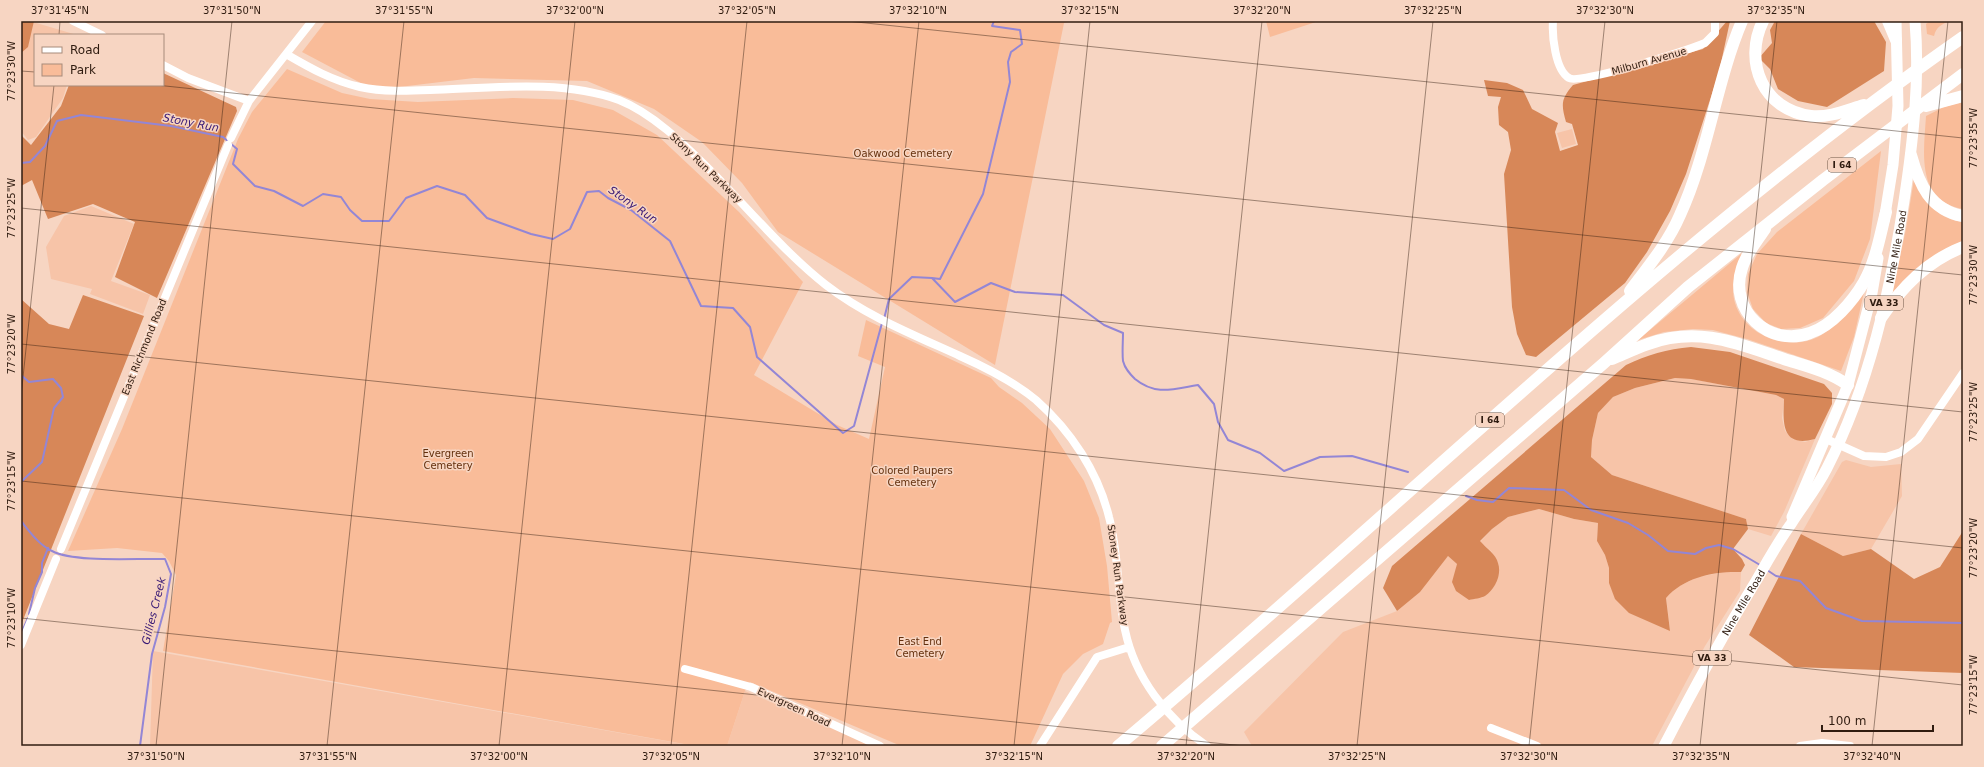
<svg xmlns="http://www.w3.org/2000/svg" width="1984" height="767" font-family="'DejaVu Sans',sans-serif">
<rect width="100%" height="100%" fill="#f7d5c2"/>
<path fill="#f7c4a8" d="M33 22 77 35H35V85H67L63 98 36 137 28 140 21 131V50L28 40Z
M1572 129 1576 144 1562 148 1557 133Z
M91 206 134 224 111 281 150 295 143 314 90 294 92 289 51 279 46 247 64 216Z
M1675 378 1692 379 1776 395 1784 399 1782 418 1785 431 1793 439 1805 442 1815 439 1784 512 1771 536 1748 529 1746 519 1612 475 1591 457 1592 440 1598 413 1613 397 1635 388Z
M1846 460 1871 467 1901 464 1902 496 1871 549 1843 556 1801 534 1842 462Z
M1539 509 1574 519 1598 523 1597 541 1605 555 1609 568V583L1670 631 1666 597 1674 589 1697 577 1725 572H1741L1740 591 1705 646 1652 746H1252L1244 732 1343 632 1397 611 1448 556 1457 564 1456 571 1499 575 1498 563 1491 551 1480 542 1492 529 1508 517Z
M153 651 694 746H150Z
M745 691 875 746H727Z"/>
<path fill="#f9bc99" d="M326 21H1071L1064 23 995 365 778 232 742 183 702 142 654 109 587 81 474 78 374 90 302 52Z
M1266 21H1319L1270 37Z
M1930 21H1950C1942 24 1936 27 1934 36L1927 34 1926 24Z
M287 69 342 93 370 99 418 102 513 98 573 100 613 110 657 135 739 212 803 282 754 375 837 425 869 439 885 367 858 356 866 320 991 378 999 387 1022 403 1050 429 1084 481 1099 518 1107 566 1112 622 1110 623 1103 644 1083 654 1063 674 1030 746H901L750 682 745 691 727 746H695L163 651 176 575 169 561 162 553 117 548 68 551 122 429 238 139 252 112Z
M1963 102V209C1915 201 1924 151 1926 116L1944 107Z
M1881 151 1870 239 1854 281 1823 318 1800 328 1781 329 1766 323 1753 309 1747 292 1748 274 1757 254 1777 232Z
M1914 179C1924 200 1937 219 1963 222V241C1933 254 1915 270 1892 293L1906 229Z
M1741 254 1743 256C1735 270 1730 286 1735 303 1745 336 1788 352 1818 337 1836 328 1851 307 1864 292L1854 337 1841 371 1747 339 1713 330 1693 329 1664 332 1638 340Z"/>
<path fill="#d78758" d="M21 21H34L28 47 21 53Z
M1727 21H1730L1719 72 1686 174 1670 211 1647 252 1625 283 1536 357 1526 355 1517 334 1512 307 1504 174 1511 150 1508 132 1499 125 1498 107 1501 97 1488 96 1484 80 1507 83 1523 90 1532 109 1558 123 1555 132 1560 151 1578 145 1572 124 1566 122C1561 104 1561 99 1573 85L1703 49Z
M1775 21H1874L1886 42 1884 71 1827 107 1798 101 1778 89 1770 69 1759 58 1772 43 1770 30Z
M163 73 236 107 237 111 157 298 115 277 135 222 93 204 48 219 32 180 21 186V135L31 145 61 106 69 85H163Z
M83 295 144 316 21 625V299L49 324 69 329Z
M1691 347 1730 352 1824 384 1832 393V404L1815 439C1781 448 1783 423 1784 399L1776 395 1691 379 1675 378 1635 388 1613 397 1598 413 1592 440 1591 457 1612 475 1746 519 1748 529 1733 549 1742 559 1745 565 1741 572C1715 571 1684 577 1666 598L1670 631 1629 613 1615 599 1609 583V568L1605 555 1597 541 1598 523 1574 519 1539 509 1508 517 1492 529 1480 541C1486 548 1496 554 1498 563 1502 575 1495 589 1485 596 1481 598 1474 599 1469 600L1456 591 1452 582 1457 564 1448 556 1420 592 1397 611 1383 588 1392 566 1626 365C1647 355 1667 349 1691 347Z
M1963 531V673L1794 667 1749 635 1801 534 1843 556 1871 549 1914 579 1940 567Z"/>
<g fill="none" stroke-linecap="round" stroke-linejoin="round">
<path stroke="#9386d5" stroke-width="2" d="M21 163 30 162 45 146 57 121 81 115 171 126 223 137 237 149 233 164 255 186 274 191 303 206 323 194 341 197 350 210 362 221H389L406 198 437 186 465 195 487 218 531 234 553 239 570 229 587 192 599 191 608 198 631 210 670 241 701 306 733 308 750 327 757 357 843 433 854 426 882 323
M932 278 940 279 983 194 1010 82 1008 62 1011 52 1022 44 1020 30 992 26 994 21
M884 319 889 299 912 277 932 278 955 302 991 283 1015 292 1063 295 1104 325 1123 333C1123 342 1122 352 1123 361 1125 369 1130 374 1135 379 1156 396 1173 389 1198 385L1214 404 1218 422 1228 440 1260 453 1284 471 1320 457 1352 456 1408 472
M21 375 29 382 53 379 61 388 63 397 54 408 42 462 21 482
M1466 496 1477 500 1493 502 1509 488 1564 490 1591 510 1628 523 1648 535 1668 551 1695 554 1706 548 1719 545 1733 549 1760 565
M21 521C30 532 39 545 52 551 75 563 137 558 165 559L171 574 165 607 152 654 140 746
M1767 570 1776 576 1800 581 1826 608 1862 621 1963 623
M29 614 35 588 42 572V563L48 548
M21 634 28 618"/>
<path stroke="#fff" stroke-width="8" d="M73 21 102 35
M1553 21C1552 35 1555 70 1569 78 1579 85 1688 50 1705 43L1715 33V21
M286 54C310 68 333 81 360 87 383 92 407 91 430 90 490 88 562 79 619 100 652 113 684 144 709 169 746 206 785 253 826 285 866 316 914 335 960 356 987 368 1013 381 1036 400 1071 431 1098 472 1109 517 1119 554 1117 593 1125 630 1135 678 1167 719 1207 746
M163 65 188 78 249 101
M231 138 249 101 312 21
M1826 439 1864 456 1886 457 1901 452 1918 439 1963 373
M61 549 228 145
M21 645 56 559
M685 669 751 687 880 746
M1491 728 1537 746
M1040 746 1097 657 1126 648 1130 649
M1800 746 1822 743 1850 746"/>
<g stroke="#fff" stroke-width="11">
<path d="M1884 221 1893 165 1898 106 1896 21"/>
<path d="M1792 517 1848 385 1872 293 1878 258"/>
<path id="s1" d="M1664 746C1693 690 1723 635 1756 581 1767 562 1778 542 1791 524 1803 505 1817 488 1827 468 1869 386 1890 292 1904 201 1913 142 1920 81 1915 21"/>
</g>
<path stroke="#fff" stroke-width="12" d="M1763 21C1743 62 1763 110 1811 116 1829 118 1847 110 1864 105
M1888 21 1896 40
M1926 106 1963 96
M1911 155C1919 184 1930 210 1963 216
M1765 229C1757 241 1746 254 1742 268 1728 310 1769 348 1810 333 1832 326 1853 301 1864 282 1876 261 1880 235 1886 212
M1630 291C1648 267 1668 243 1680 215 1708 154 1716 82 1742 21
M1881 318C1902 287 1927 261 1963 247
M1612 359C1624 354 1636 348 1648 344 1698 326 1737 343 1784 359 1806 366 1828 371 1848 385
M1118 746C1399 510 1661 248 1963 37
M1162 746 1604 363 1688 287 1823 180 1963 74"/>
</g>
<path fill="none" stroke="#301c10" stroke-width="1" stroke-opacity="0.45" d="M847 21 1963 138M59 35 60 21M21 71 35 72M156 85 1963 275M21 208 1963 412M21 344 1963 548M21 396 54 85M21 481 1963 685M21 618 1244 746M156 746 232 21M327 746 404 21M499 746 575 21M671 746 747 21M842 746 919 21M1014 746 1090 21M1186 746 1262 21M1357 746 1433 21M1529 746 1605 21M1700 746 1777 21M1872 746 1948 21"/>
<g text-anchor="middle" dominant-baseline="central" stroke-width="3" stroke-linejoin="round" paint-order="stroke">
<g fill="#f7d5c2" stroke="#6c5445" stroke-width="1">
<rect x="1828" y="158" width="28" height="14" rx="3"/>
<rect x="1865" y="296" width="38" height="14" rx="3"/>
<rect x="1476" y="413" width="28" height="14" rx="3"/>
<rect x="1693" y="651" width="38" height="14" rx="3"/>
</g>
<g font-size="9" font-weight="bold" fill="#301c10">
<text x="1842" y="165">I 64</text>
<text x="1884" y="303">VA 33</text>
<text x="1490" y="420">I 64</text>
<text x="1712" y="658">VA 33</text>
</g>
<g font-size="10" fill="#301c10" stroke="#f7d5c2">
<text transform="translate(1649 61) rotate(-16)">Milburn Avenue</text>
<text transform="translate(706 168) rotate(44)">Stony Run Parkway</text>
<text stroke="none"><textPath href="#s1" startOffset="555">Nine Mile Road</textPath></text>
<text transform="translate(144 347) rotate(-68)">East Richmond Road</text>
<text transform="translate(1118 575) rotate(82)">Stoney Run Parkway</text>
<text stroke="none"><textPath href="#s1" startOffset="164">Nine Mile Road</textPath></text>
<text transform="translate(794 707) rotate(25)">Evergreen Road</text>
</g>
<g font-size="10" fill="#64300d" stroke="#f7d5c2">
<text x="903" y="153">Oakwood Cemetery</text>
<text x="448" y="453">Evergreen<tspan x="448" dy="12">Cemetery</tspan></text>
<text x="912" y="470">Colored Paupers<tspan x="912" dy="12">Cemetery</tspan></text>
<text x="920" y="641">East End<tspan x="920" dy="12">Cemetery</tspan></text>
</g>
<g font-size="11" font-style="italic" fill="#361774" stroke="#f7d5c2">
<text transform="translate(191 123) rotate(11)">Stony Run</text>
<text transform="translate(633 205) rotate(35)">Stony Run</text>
<text transform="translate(154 611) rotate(-76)">Gillies Creek</text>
</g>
</g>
<rect width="1984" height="767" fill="none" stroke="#f7d5c2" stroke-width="44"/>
<rect x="34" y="34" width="130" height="52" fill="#f7d5c2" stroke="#a78b7b"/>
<rect x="42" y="47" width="20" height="6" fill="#ffffff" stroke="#a78b7b"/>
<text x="70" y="54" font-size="12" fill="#301c10">Road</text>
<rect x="42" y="64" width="20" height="12" fill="#f9bc99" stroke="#a78b7b"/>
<text x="70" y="74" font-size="12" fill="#301c10">Park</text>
<path d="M1822 725v6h111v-6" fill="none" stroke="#301c10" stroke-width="2"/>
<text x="1828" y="725" font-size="12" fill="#301c10" stroke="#f7d5c2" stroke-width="3" paint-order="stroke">100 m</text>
<rect x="22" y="22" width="1940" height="723" fill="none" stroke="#301c10" stroke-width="1.5"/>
<g font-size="10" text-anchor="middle" fill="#301c10">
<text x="60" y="14">37°31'45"N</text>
<text x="232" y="14">37°31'50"N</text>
<text x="404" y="14">37°31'55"N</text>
<text x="575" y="14">37°32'00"N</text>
<text x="747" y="14">37°32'05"N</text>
<text x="918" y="14">37°32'10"N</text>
<text x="1090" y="14">37°32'15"N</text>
<text x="1262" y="14">37°32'20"N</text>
<text x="1433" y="14">37°32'25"N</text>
<text x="1605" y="14">37°32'30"N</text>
<text x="1776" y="14">37°32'35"N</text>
<text transform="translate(11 71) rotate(-90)" y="4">77°23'30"W</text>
<text transform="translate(1973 138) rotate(-90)" y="4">77°23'35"W</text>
<text transform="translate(11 208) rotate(-90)" y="4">77°23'25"W</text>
<text transform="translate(1973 275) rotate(-90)" y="4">77°23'30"W</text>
<text transform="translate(11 344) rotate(-90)" y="4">77°23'20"W</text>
<text transform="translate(1973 412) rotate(-90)" y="4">77°23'25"W</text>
<text transform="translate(11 481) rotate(-90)" y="4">77°23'15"W</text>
<text transform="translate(1973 548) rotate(-90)" y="4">77°23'20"W</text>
<text transform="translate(11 618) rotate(-90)" y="4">77°23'10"W</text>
<text transform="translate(1973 685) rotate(-90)" y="4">77°23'15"W</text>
<text x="156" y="760">37°31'50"N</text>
<text x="328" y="760">37°31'55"N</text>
<text x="499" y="760">37°32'00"N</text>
<text x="671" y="760">37°32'05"N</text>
<text x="842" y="760">37°32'10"N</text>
<text x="1014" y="760">37°32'15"N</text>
<text x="1186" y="760">37°32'20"N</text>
<text x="1357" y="760">37°32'25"N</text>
<text x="1529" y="760">37°32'30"N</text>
<text x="1701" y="760">37°32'35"N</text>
<text x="1872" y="760">37°32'40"N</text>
</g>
</svg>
